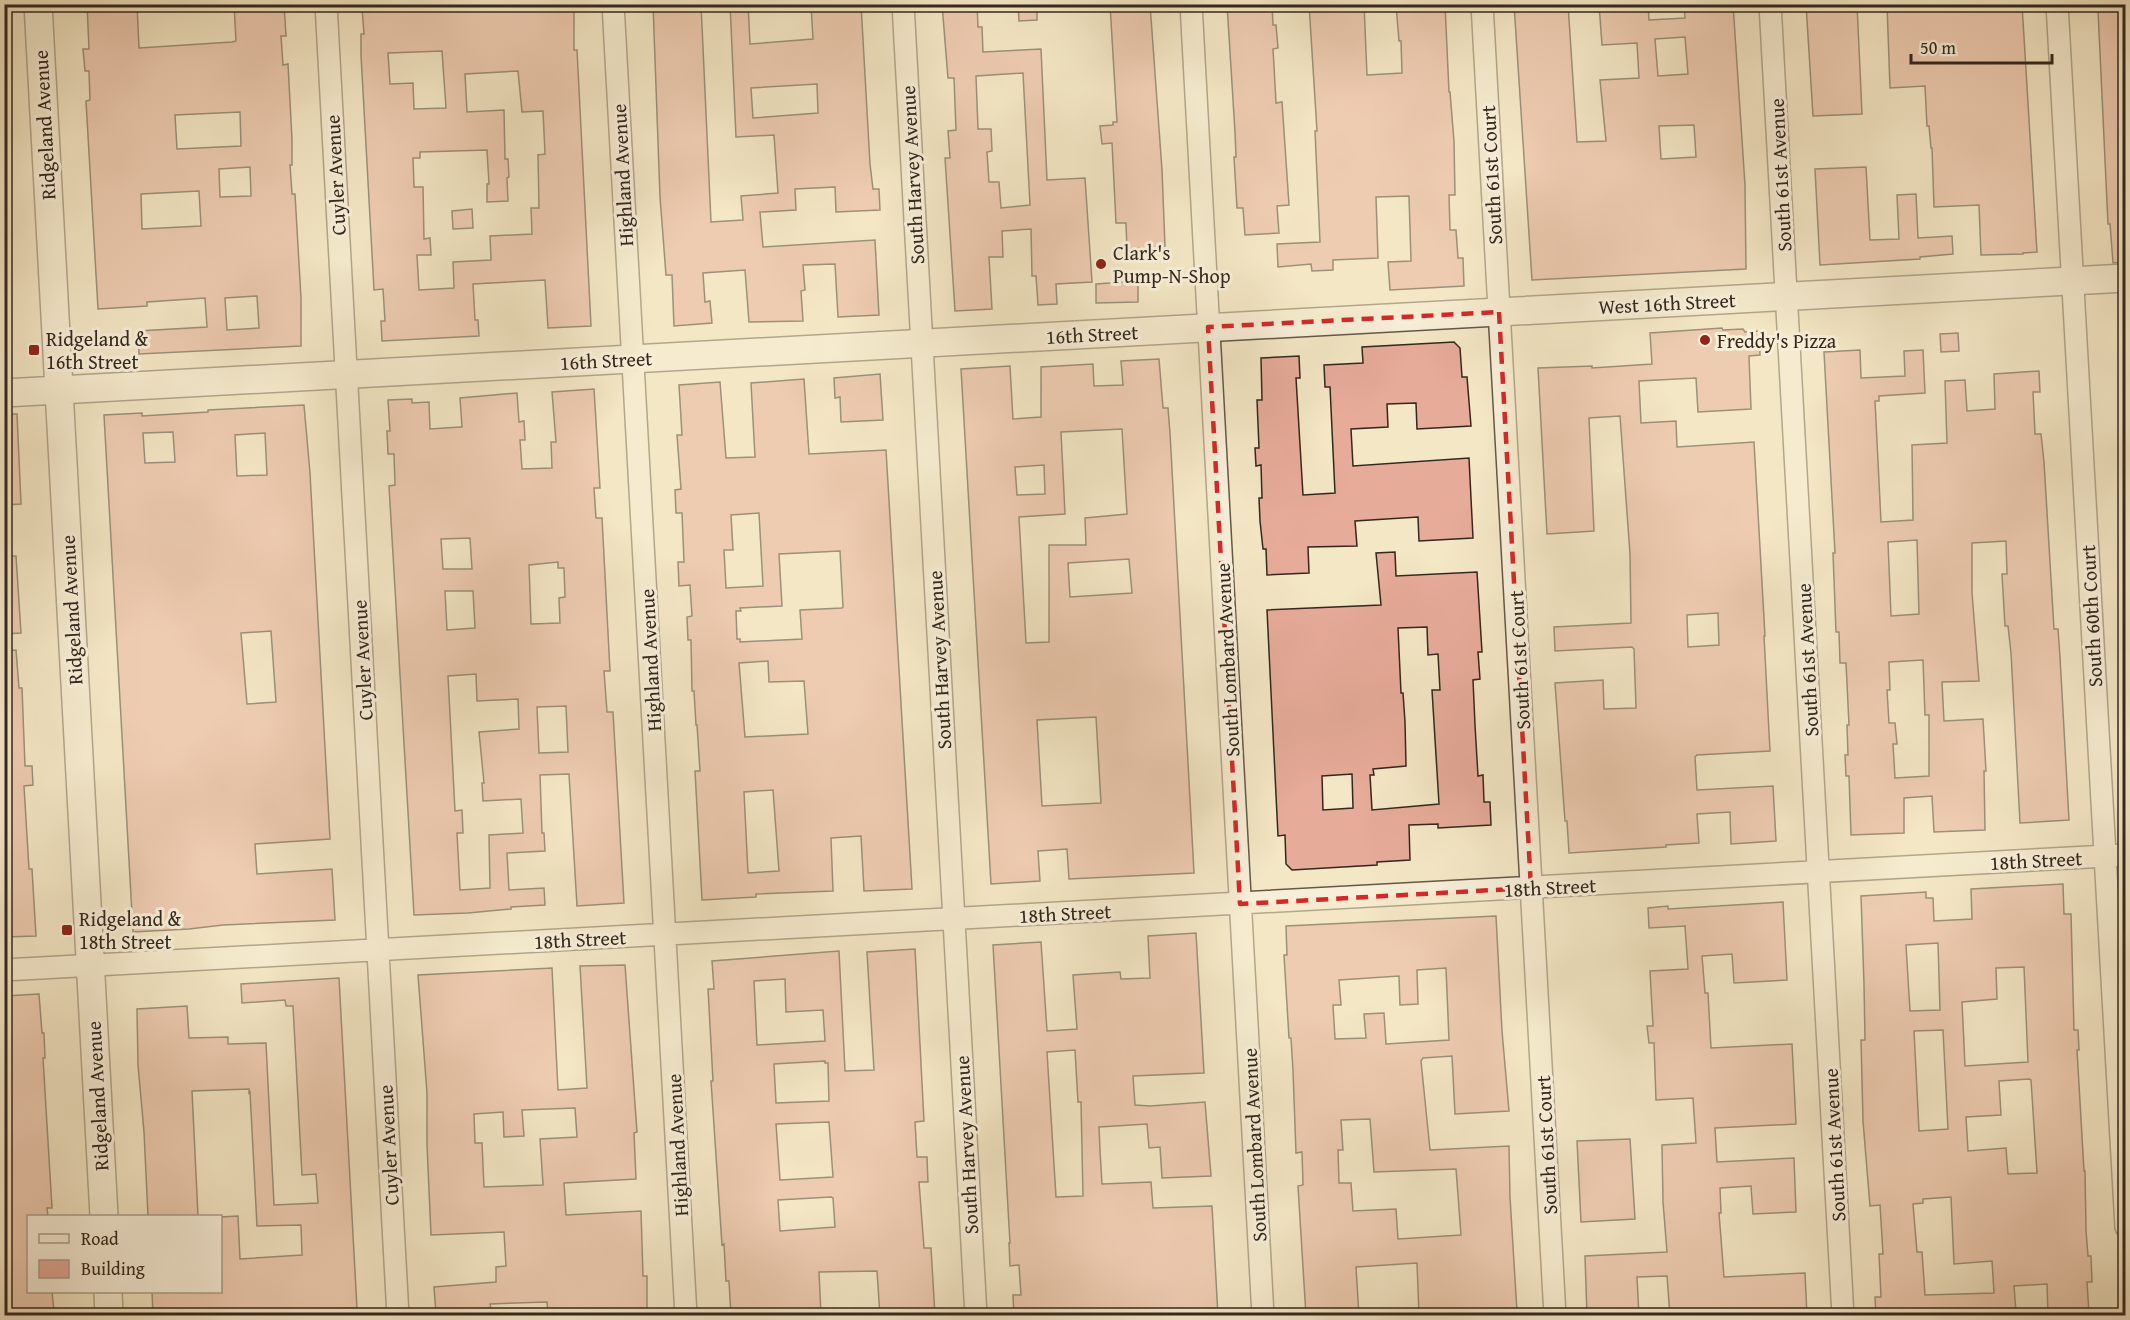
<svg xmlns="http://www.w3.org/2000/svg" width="2130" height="1320" font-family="'Gentium Book Plus',serif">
<rect width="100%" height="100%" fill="#f4e7c5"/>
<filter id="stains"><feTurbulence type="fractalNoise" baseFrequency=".00333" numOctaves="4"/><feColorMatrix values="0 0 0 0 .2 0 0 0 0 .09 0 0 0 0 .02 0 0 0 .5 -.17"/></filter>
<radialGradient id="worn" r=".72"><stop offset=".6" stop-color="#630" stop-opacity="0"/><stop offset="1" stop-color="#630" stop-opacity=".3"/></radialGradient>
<path fill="#e6ab99" stroke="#34281c" stroke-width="1.5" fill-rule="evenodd" d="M87 4H137L139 48 232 42 236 41 234 4H284L286 36H281L283 65 288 64 292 140V165H290L292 194H295L301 298V346L139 354 138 331 207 327 205 298 147 302V306L98 309 86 101 90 100 89 71H85L83 49H89ZM240 112 241 146 177 149 175 115ZM250 167 251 196 220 197 219 169ZM199 191 201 226 142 229 141 194ZM257 296 259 328 227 330 225 298Z
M436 4H574V50H577L591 326 548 328 545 280 473 284 475 320H478L479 336 382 341 381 321H385L383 289 374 290 361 55V34H364L362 8ZM442 51 446 108 414 109 413 83 390 84 388 53ZM518 71 522 112 543 111 545 154 538 155 539 208H531L532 234 490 236 491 260 453 262 454 288 419 290 417 255H431L430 238 424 239 423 187H414L413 158H420V152L487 150 489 184H487V202L508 201 507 178 509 177 508 159H505L504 110 467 112 465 74Z
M653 4H701L711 222 743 220 741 196 778 193 774 135 736 137 730 4H748L750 44 813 39 811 4H861L870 164 873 189H879L880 210 836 212 835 187 795 189 796 210 760 212 763 247 875 240 879 315 838 317 835 264 803 265 805 290 801 291 803 321 749 322 745 270 703 273 705 302 710 301 712 323 674 326 672 275H666L660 197ZM817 84 818 113 753 118 751 88Z
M942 4H977L978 27H982L983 52 1041 49 1047 180 1085 178 1092 282 1056 284 1057 304 1038 305 1036 276H1032L1031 229 1002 231 1003 257H989L992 309 955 311 945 158H950L948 131 956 130 954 78H948ZM1023 73 1030 205 1001 208 999 182H989L987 152 992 151 991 129H978L976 76Z
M1018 4H1037V20L1019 21Z
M1110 4H1150L1162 170 1165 246 1162 247 1127 249 1126 223H1116L1112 143 1102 144 1100 126 1113 125V122H1117Z
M1227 4H1272L1273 25H1276L1278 48 1273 49 1274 66 1276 103 1282 102 1289 205 1277 206 1279 233 1245 235 1243 208H1237L1234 157H1236L1235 132Z
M1309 4H1364L1367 75 1402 73 1401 41H1399L1396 4H1445L1449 92H1450L1454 141 1455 195H1449L1450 230H1456L1458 258H1463L1464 286 1390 290 1388 262 1411 261 1409 196 1376 197 1378 258 1333 260V270L1312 271 1311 264 1278 267 1277 244 1320 242 1315 131H1317Z
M1514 4H1568L1577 142 1606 141 1600 80 1639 78 1637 43 1602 45 1599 4H1648L1649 20 1685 18 1684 4H1733L1745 185 1746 269 1532 280ZM1685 37 1688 74 1658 76 1655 39ZM1694 125 1696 157 1661 159 1659 126Z
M1806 4H1857L1862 114 1813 116Z
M1887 4H1961V7L2022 4 2037 252 2023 253V254L1981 255 1979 205 1934 207 1932 148H1931L1929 126H1927L1925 86 1890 88Z
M2126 8V262L2113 263 2110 224H2108L2098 10Z
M1866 167 1870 240 1899 239 1897 195 1916 194 1918 238 1952 236 1953 254 1920 257V259L1820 265 1815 169Z
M472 209 473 228 453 229 452 211Z
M1138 281V302L1096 303V284Z
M1722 328 1723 330 1743 329 1745 332 1759 331 1760 355 1749 356 1751 409 1698 412 1696 378 1639 381 1641 423 1676 421 1677 447 1754 442 1765 636H1764L1770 751 1697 755 1695 757 1697 790 1773 786 1776 841 1731 844 1730 812 1697 814 1699 843 1666 845V847L1569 853 1567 821H1565L1555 683 1603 680 1604 709 1636 708 1634 649 1632 647 1555 651 1554 627 1631 623 1630 554 1620 416 1589 418 1594 531 1547 534 1538 368 1592 366V368L1652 364 1650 333ZM1718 613 1719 645 1688 647 1687 615Z
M1958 333 1959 351 1941 352 1940 334Z
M1454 342 1460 348 1462 377H1467L1471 426 1417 429 1416 403 1387 404 1388 427 1351 429 1353 466 1469 458 1473 538 1419 541 1418 517 1355 521 1357 546 1308 547 1309 573 1267 575 1266 549H1263L1260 521 1259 498H1262L1261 465 1256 466 1255 448H1259L1257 400H1262L1261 358 1299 356 1300 378H1296L1303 495 1335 493 1330 387H1325L1324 365 1363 363 1362 347Z
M1860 350 1861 378 1905 376 1904 351 1923 350 1925 393 1879 396V401H1875L1881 522 1913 520 1912 445 1947 443 1945 381 1965 380 1967 411 1995 409 1994 374 2039 371 2040 392H2033L2035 434H2041L2044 462 2054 629H2058L2060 657 2069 820 2020 823 2011 653 2008 626H2005L2002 574H2007L2006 541 1972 543V593L1979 681 1942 682 1944 721 1983 719 1986 771H1984L1985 830 1934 832 1932 796 1904 798V833L1851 835 1849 776H1846L1845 755H1848L1847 725H1849L1846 663H1840L1839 632H1836L1833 553H1835L1824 352ZM1917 540 1919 614 1891 616 1888 542ZM1923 660 1925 715H1929V776L1895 778 1893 744H1897L1895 723H1889L1887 690H1890L1889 662Z
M1159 359 1163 408H1168L1170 433 1194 873 1069 879 1067 849 1038 851 1040 881 991 884 961 369 1010 366 1013 419 1041 417V367L1093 364 1094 386 1123 385 1121 361ZM1122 429 1127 514 1085 518 1086 545H1049V642L1026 643 1019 517 1065 514 1061 432ZM1044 465 1045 494 1017 495 1015 467ZM1129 559 1132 593 1070 597 1068 563ZM1096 717 1101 803 1042 806 1037 720Z
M880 374 883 420 841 422 840 397 835 398 834 378Z
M804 379 809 454 886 450 912 889 864 891 861 836 831 838 833 891 756 894V897L702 900 695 771H700L697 725H696L694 691H692L691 640H688L687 617 692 616 690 585 679 586 678 562H684L682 513H676L675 490 681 489 677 435H682L679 385 720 382 726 458 755 457 751 383ZM759 513 763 586 726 588 724 550H733L731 515ZM840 551 843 607 842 608 800 610 802 639 740 642V639H737L736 611H741L740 608 782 606 779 554ZM768 661 769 682 804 681 808 734 745 737 739 663ZM773 790 779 871 748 873 744 792Z
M594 389 600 488H594L596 518H602L610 671H604L607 712H613L624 903 577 906 569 774 540 775 542 833H544L545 851 507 853 509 890 544 888 545 905 511 907V909L468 913 414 915 389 486 395 485 394 454H388L387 431H390L388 400 412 399V403L429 402 430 429 460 427H462L460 398 517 393 519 422 524 421 525 440H520L522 469 552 468 551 442H556L552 392ZM470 538 472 569H443L441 539ZM558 562V568H564L565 597 559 598 560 623 531 624 529 565ZM445 591H473L475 628 447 630ZM476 674 477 701 518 699 519 729 479 732 484 783H482L483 801 521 799 523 833 489 835 490 888 460 890 457 833H463L462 810 455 811 448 676ZM566 706 568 752 539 753 537 707Z
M304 405 310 473 330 839 255 844 257 874 332 869 335 920 223 925 189 929 133 932 104 415 142 413V416L208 412V410ZM173 432 175 462 145 463 143 433ZM265 433 267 475 237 476 235 435ZM271 631 276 702 247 704 241 633Z
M4 414H17L21 504 4 505Z
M1395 552 1396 576 1477 572 1482 652H1478L1480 679 1473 680 1475 725 1478 776 1483 775 1484 802H1490L1491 825 1438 828V824L1409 825 1410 860 1377 862V865L1292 870 1286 864 1285 835 1278 836 1267 610 1381 605 1376 553ZM1427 627 1428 655 1438 654 1440 690H1432L1439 804 1372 810 1370 775H1374L1373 769 1406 766 1405 722 1403 693H1401L1398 628ZM1352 774 1353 808 1323 810 1322 776Z
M4 556H16L21 633 4 634Z
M16 650 19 688H22L25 766H32L33 785 24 786 29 869H32L36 936 4 937V651Z
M2063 884 2064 914H2071L2074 1030H2078L2079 1050H2077L2084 1171H2085L2086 1230 2088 1256H2091L2092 1282H2087L2089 1313 2048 1315 2047 1284 2014 1286 2016 1312 1996 1313V1309L1929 1314V1316H1876L1875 1297H1881L1879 1254H1883L1880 1205 1870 1206 1863 1121 1861 1040H1865L1864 984 1861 896 1926 892V898H1933L1934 921 1972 919 1971 889ZM1938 943 1940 1010 1910 1011 1906 945ZM2024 967 2028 1062 1965 1066 1962 1002 1997 999 1996 968ZM1943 1030 1948 1129 1919 1131 1914 1031ZM2029 1079 2031 1080 2037 1173 2008 1174 2006 1148 1968 1151 1966 1117 2001 1115 1999 1081ZM1951 1197 1954 1264 1992 1261 1994 1293 1925 1295 1922 1252H1917L1913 1204 1923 1203V1199Z
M1783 902 1787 980 1734 983 1732 954 1702 956 1705 993H1708L1711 1048 1792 1044 1796 1124 1715 1128 1717 1162 1794 1158 1796 1212 1753 1214 1751 1186 1720 1188 1721 1213H1719L1724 1277 1805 1273 1807 1316H1670L1667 1276 1637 1277 1639 1316H1587L1585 1256 1667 1252 1663 1202 1662 1145 1696 1143 1693 1098 1656 1100 1654 1043H1649L1647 1026H1653L1650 971 1688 969 1685 926 1649 928 1648 908 1668 906V909Z
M1496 916 1502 1031 1509 1111 1455 1114 1452 1056 1423 1058 1421 1061 1430 1150 1509 1146 1510 1197 1517 1312 1464 1314 1463 1311 1419 1314 1417 1263 1356 1267 1359 1316H1306L1298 1186 1303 1185 1302 1152 1296 1153 1293 1071 1291 1038H1289L1284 955H1287L1286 926ZM1446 968 1449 1040 1386 1044 1384 1013 1364 1014 1366 1038 1335 1039 1333 1005H1341L1339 980 1399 976 1400 1005 1418 1004 1417 970ZM1370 1119 1374 1172 1456 1169 1461 1235 1398 1239 1396 1209 1353 1211 1351 1183H1339L1338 1150H1343L1341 1120Z
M1196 933 1204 1073 1133 1076 1135 1105 1150 1106 1205 1102 1211 1176 1162 1178 1160 1147 1149 1148 1147 1124 1099 1127 1100 1151 1102 1184 1151 1182 1153 1208 1212 1206 1218 1316H1014L1013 1295H1021L1019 1265 1010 1266 1009 1243H1010L993 945 1041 942 1047 1031 1077 1029 1073 975 1120 972 1121 979 1150 978 1148 936ZM1075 1050 1078 1102H1081L1083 1196 1056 1197 1047 1052Z
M915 949 924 1121 915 1122 917 1157H927L928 1182H919L924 1248H931L935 1316H880L877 1271 819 1272 821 1316H731L729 1281H726L724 1244 722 1245 711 1081H713L708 989H714L712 961 839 951 845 1071 874 1070 867 952ZM785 979 786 1012 823 1010 825 1041 757 1045 754 981ZM825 1061V1063H828L829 1101 776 1103 774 1064ZM829 1122 833 1177 780 1180 776 1124ZM831 1197 833 1198 835 1227 780 1231 778 1200Z
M625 965 637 1132 634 1133 636 1179 564 1183 566 1215 641 1211 643 1276H647V1316H548L547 1302 490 1304 491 1309 436 1314 434 1287 496 1282V1267L506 1266 504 1232 431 1235 427 1145V1093L418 975 552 968 558 1090 587 1088 580 966ZM575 1108 577 1137 540 1139 543 1185 484 1187 482 1143H475L474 1114 503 1112 504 1137 524 1136 522 1110Z
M339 978 357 1308 279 1310V1316H260V1313L153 1316 152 1292H222L220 1217 238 1216 240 1259 302 1255 301 1225 257 1226 250 1092 249 1093V1089L192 1091 198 1216H148L144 1132 138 1065 137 1009 187 1006 189 1038 228 1037V1044L266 1043 274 1205 318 1203 316 1174 302 1175 293 1006H286L285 1000 242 1003 241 984Z
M39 994 42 1033H44L45 1058H43L52 1208H47L48 1216H28V1292H52L54 1311 7 1314 4 1271V996Z
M1630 1139 1635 1219 1581 1222 1577 1141Z"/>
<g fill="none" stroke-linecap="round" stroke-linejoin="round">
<defs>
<path id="minor" d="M326 4 398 1316
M613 4 686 1316
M903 4 976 1316
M1191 4 1263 1316
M1482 4 1555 1316
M1770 4 1843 1316
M2057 4 2126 1227
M4 970 2126 855"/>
<path id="tertiary" d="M38 4 104 1216
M4 393 2126 278
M108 1292 109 1316"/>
</defs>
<use href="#minor" stroke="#645846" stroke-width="24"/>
<use href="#tertiary" stroke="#645846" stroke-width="30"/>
<use href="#minor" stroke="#f8efd9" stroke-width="21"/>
<use href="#tertiary" stroke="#f8efd9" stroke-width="27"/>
</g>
<path d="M0 0H2130V1320H0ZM1499 312 1531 888 1240 904 1208 327Z" fill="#f4e7c5" fill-opacity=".55" fill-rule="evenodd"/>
<path fill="none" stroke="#d62828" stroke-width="4.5" stroke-dasharray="12 8" stroke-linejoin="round" d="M1499 312 1531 888 1240 904 1208 327Z"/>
<g fill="#8f2418" stroke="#f8efd9" stroke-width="2">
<circle cx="1101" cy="264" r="6"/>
<circle cx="1705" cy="340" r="6"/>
<rect x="28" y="344" width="12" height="12" rx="3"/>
<rect x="61" y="924" width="12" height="12" rx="3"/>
</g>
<g text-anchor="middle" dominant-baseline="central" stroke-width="6" stroke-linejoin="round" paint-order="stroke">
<g font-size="20" fill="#34281c" stroke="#f8efd9">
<text transform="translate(44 125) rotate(-93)">Ridgeland Avenue</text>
<text transform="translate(335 175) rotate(-93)">Cuyler Avenue</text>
<text transform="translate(622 175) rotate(-93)">Highland Avenue</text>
<text transform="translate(912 175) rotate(-93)">South Harvey Avenue</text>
<text transform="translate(1491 175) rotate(-93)">South 61st Court</text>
<text transform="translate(1780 175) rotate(-93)">South 61st Avenue</text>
<text transform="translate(1667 303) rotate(-3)">West 16th Street</text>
<text transform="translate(1092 334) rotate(-3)">16th Street</text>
<text transform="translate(606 360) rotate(-3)">16th Street</text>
<text transform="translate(71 610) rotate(-93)">Ridgeland Avenue</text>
<text transform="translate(2091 616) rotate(-93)">South 60th Court</text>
<text transform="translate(362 660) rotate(-93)">Cuyler Avenue</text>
<text transform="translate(650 660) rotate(-93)">Highland Avenue</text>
<text transform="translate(939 660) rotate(-93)">South Harvey Avenue</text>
<text transform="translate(1227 660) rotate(-93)">South Lombard Avenue</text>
<text transform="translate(1519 660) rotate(-93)">South 61st Court</text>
<text transform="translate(1807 660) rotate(-93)">South 61st Avenue</text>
<text transform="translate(2036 860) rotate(-3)">18th Street</text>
<text transform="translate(1550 887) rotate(-3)">18th Street</text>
<text transform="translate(1065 913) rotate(-3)">18th Street</text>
<text transform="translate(580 939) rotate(-3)">18th Street</text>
<text transform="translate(97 1096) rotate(-93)">Ridgeland Avenue</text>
<text transform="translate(388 1145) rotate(-93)">Cuyler Avenue</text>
<text transform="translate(677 1145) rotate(-93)">Highland Avenue</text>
<text transform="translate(966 1145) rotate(-93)">South Harvey Avenue</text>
<text transform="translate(1254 1145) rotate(-93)">South Lombard Avenue</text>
<text transform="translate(1546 1145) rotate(-93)">South 61st Court</text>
<text transform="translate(1834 1145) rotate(-93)">South 61st Avenue</text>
</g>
<g font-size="20" fill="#34281c" stroke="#f8efd9" text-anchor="start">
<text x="1113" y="252">Clark's<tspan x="1113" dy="23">Pump-N-Shop</tspan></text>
<text x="46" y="338">Ridgeland &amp;<tspan x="46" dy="23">16th Street</tspan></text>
<text x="1717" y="340">Freddy's Pizza</text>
<text x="79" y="918">Ridgeland &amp;<tspan x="79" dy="23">18th Street</tspan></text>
</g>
</g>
<rect width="2130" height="1320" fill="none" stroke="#f4e7c5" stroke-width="24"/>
<rect x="6" y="6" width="2118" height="1308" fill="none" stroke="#34281c" stroke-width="3"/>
<rect x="12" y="12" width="2106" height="1296" fill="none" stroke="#34281c" stroke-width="1.5"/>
<rect x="27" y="1215" width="195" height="78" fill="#f8efd9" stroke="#aa9f8d" stroke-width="1.5"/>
<rect x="39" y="1234" width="30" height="9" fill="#f8efd9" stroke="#aa9f8d" stroke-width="1.5"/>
<text x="81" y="1245" font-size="18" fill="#34281c">Road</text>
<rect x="39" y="1260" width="30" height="18" fill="#e6ab99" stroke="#aa9f8d" stroke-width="1.5"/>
<text x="81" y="1275" font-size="18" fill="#34281c">Building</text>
<path d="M1911 54v9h141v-9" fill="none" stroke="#34281c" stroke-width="3"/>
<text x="1920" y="54" font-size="18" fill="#34281c" stroke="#f8efd9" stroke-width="4.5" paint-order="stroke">50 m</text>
<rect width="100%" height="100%" filter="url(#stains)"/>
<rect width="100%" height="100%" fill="url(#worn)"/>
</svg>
